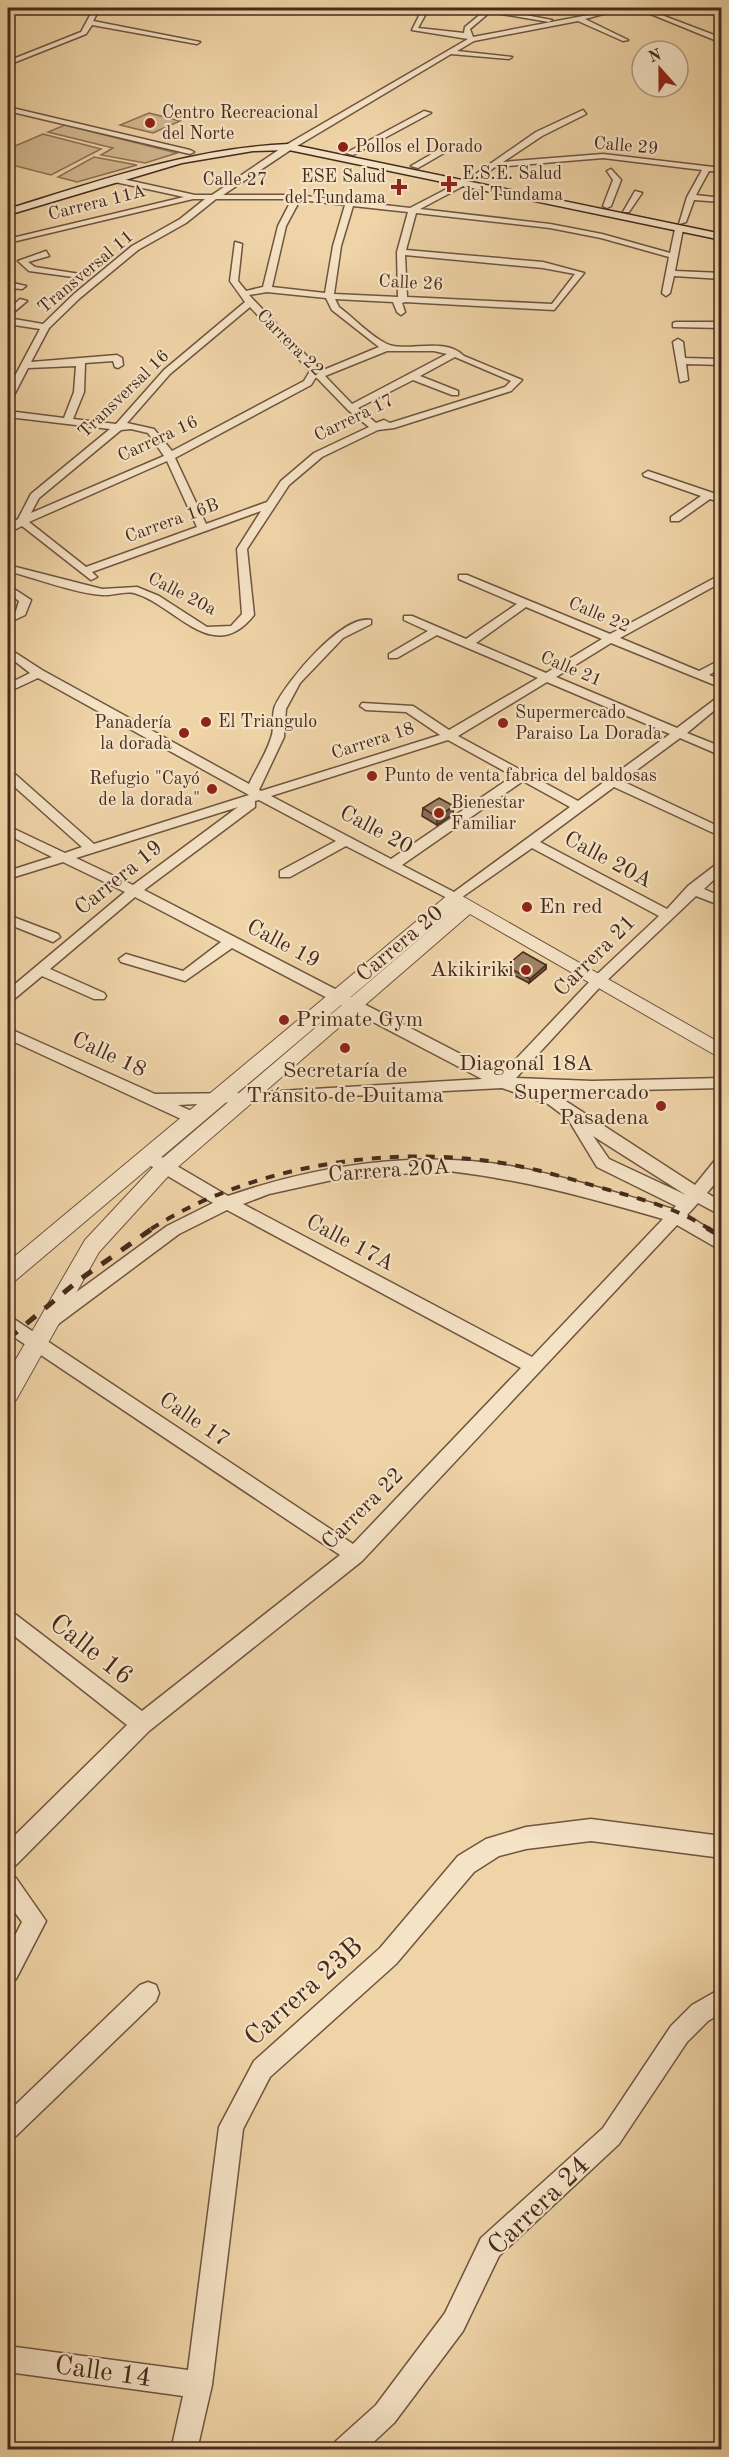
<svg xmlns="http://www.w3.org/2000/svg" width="729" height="2457" font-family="'Old Standard TT',serif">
<rect width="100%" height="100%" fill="#efd4a7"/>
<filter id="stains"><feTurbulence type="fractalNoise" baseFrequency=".00333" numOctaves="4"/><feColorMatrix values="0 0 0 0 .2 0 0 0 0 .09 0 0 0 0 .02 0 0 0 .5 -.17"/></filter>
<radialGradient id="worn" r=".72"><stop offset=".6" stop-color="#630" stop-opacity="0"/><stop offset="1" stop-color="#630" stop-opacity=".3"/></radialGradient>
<path fill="#d2b78f" stroke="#8c7056" stroke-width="1.5" d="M149 113 180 121 153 133 120 125Z
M65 125 177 153 145 163 101 155 113 148 48 132Z
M43 134 101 149 51 175 8 164V149Z
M94 157 137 165 77 182 58 177Z"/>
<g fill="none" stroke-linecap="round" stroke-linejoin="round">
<defs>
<path id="minor" d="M94 8H100L93 21 200 42 197 44 92 25 86 34 8 65V61L81 32Z
M423 8H429L418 28 464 33 465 27 488 8 552 20 549 22 490 12 470 29 473 37 625 8 585 19 628 40 623 41 578 21 474 41 457 51 512 57 509 59 451 54 292 149 223 195H297L410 208 464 180 467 184 420 209 550 224 602 234 670 253 675 229 679 227 683 229 675 271 722 273V279L674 276 670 293 666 296 662 293 669 257 601 238 550 228 416 213 406 250 543 262 584 273 554 310 405 302 402 303 405 312 401 315 397 312 393 302 335 299 339 307C354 318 370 336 387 344 407 353 444 336 464 356L522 380 511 391 394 428 378 430 322 457 289 485 247 549 254 615C213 667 176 605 134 593 124 591 112 596 102 595 74 593 35 578 8 571V565L102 589 137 587 159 596 207 627 231 626 242 614 237 549 261 511 92 572 97 577 91 580 22 526 8 533V526L18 519 31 494 110 429 8 417V411L64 418 74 392 76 366 28 368 13 397 8 400V389L40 329 8 324V318L43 324 74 294 132 246 180 219 205 199H193L8 243V239L184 197 115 182 118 178 195 195H212L286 145 468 39 412 30ZM216 199H292L278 226 263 287 246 291 238 281 242 244 235 242 230 281 245 302 164 370 116 424 73 419 84 392 85 363 113 361 115 367 118 368 123 365 122 358 117 355 31 362 49 328 80 298 138 250 186 223ZM300 200 345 205 333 246 325 293 272 287 286 226ZM353 206 408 212 397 252 398 297 334 294 341 246ZM405 255 543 268 575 274 552 304 407 297ZM267 292 326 298 332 310 379 347 321 371 249 295ZM250 307 310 371 304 381 172 451 154 429 127 423 170 374ZM387 351H434L447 354 352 404 325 376ZM455 357 511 381 505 387 390 423 384 420 376 423 358 408 413 380 452 395H458V391L420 376ZM316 377 348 410 369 427 314 453 281 481 267 502 206 524 175 458 311 385ZM131 429 148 433 164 456 31 513 39 498 121 430ZM167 461 197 527 86 567 29 522Z
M636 8H643L722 38V43Z
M8 107 190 150 194 152 190 154 8 111Z
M583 110 586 114 542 136 503 162 603 154 722 168V172L709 171 696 195 722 198V202L694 200 686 222 679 224 687 197 702 170 603 158 495 167 477 180 470 178 536 132Z
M424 111 431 113 353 155 346 153Z
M437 151 444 153 418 168 411 166Z
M611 169 621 180 611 206 607 208 603 206 613 180 607 171Z
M635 191 642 193 629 212H623Z
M46 251 49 256 28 262 35 267 80 274V278L29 271 18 261Z
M8 282 26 286 22 289 8 288Z
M20 299 27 301 8 317V310Z
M676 322H722V328L673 327V323Z
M678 339 683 342 685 358 722 359V365L686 364 688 380 680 382 673 342Z
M648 471 722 496V503L710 499 679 521H671V517L701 496 644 476 643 474Z
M722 574V582L620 638 699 671 722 659V667L709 675 722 680V688L611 643 556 677 677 728 722 694V704L687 733 722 747V756L680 738 622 781 722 828V837L614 787 540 842 667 909 688 886 722 860V872L704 889 722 897V906L696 896 601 986 516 1078 592 1081 722 1078V1088L592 1091 539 1090 558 1096 695 1185 716 1159 722 1157V1175L707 1193 722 1202V1216L698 1203 687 1215 722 1237V1251L677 1225 362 1561 149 1731 16 1865 8 1868V1842L127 1725 8 1631V1611L15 1614 142 1711 340 1555 8 1333V1317L14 1319 353 1544 521 1368 227 1210 179 1234 57 1325H45L42 1320 45 1315 167 1226 213 1203 141 1160 139 1156 141 1152H153L228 1196C317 1165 416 1150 510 1166 565 1176 619 1194 673 1209L676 1206 597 1167 568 1119 548 1104 502 1088 178 1105 198 1114 200 1118 198 1122 192 1124 8 1039V1028L155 1094 246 1093 482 1079 232 948 185 981 121 962 119 959 126 954 183 971 221 942 135 897 50 969 104 993 106 996 104 999H94L42 976 13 1000 8 1002V990L125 892 63 862 8 879V871L52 857 8 835V826L65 853 82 847 8 781V774H15L94 844 249 795 38 678 8 692V684L30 673 8 656V648L42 670 249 784C256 769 266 754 271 738 275 728 271 716 275 706 286 682 342 614 371 620V624L343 638 300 683 286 709 284 737 259 790 261 791 440 735 406 712 366 710 360 706 362 703 413 706 449 730 538 678 437 635 397 658H389V654L428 631 404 620V616H412L466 639 517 604 459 579V575H467L610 634ZM526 607 602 639 546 673 476 643ZM547 682 670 734 578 801 458 736ZM448 740 513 776 391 859 271 796ZM523 781 570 807 454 892 402 865ZM259 800 336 841 280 871V877H290L346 846 455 902 532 848 659 916 591 980 501 1075 144 890 255 807V801ZM238 807 133 885 76 858ZM593 1136 686 1195 609 1159ZM449 1171C525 1180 590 1198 663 1219L532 1357 243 1204 269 1194 346 1177Z
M8 585 31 600 25 615 8 623V616L16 611 19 601 8 593Z
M8 915 58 934 60 937 53 942 8 924Z
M591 1819 722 1836V1858L591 1841 526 1849 499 1856 474 1872 396 1964 270 2077 243 2129 212 2385 197 2450H171L183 2396 8 2372V2346L188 2370 219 2127 254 2061 380 1948 458 1856 486 1839 526 1827Z
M8 1875 16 1878 46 1921 16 1979 8 1982V1949L22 1922 8 1903Z
M148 1982 156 1985 159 1993 156 2001 16 2136 8 2140V2112L140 1985Z
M722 1988V2013L708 2021 687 2042 619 2144 499 2256 463 2331 394 2423 365 2450H332L336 2441 376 2405 445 2313 481 2238 603 2128 671 2026 692 2005Z"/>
<path id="tertiary" d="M455 892 722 1044V1059L470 914 172 1172 99 1252 16 1400 8 1402V1373L85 1240 158 1162 457 907 16 1280 8 1282V1262L449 894Z"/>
<path id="secondary" d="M289 144 722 234V240L289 150 253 151 182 163 8 215V209C101 180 191 148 289 144Z"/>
</defs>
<use href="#minor" stroke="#70543f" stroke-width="3"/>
<use href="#tertiary" stroke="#70543f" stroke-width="2"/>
<use href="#secondary" stroke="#462a1c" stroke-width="3"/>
<use href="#minor" fill="#f5e3c6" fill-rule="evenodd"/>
<use href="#tertiary" fill="#f5e3c6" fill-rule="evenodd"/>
<use href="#secondary" fill="#f5e3c6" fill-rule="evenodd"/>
<path stroke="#462a1c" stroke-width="4" stroke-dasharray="9 9" stroke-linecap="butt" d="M151 1229C243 1170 371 1147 480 1160 519 1164 557 1175 595 1186 636 1198 674 1206 709 1229"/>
<path stroke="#462a1c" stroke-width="5" stroke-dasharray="12 12" stroke-linecap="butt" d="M707 1228 722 1237
M8 1339 79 1280 153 1228"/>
</g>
<path fill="#887056" stroke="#462a1c" stroke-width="1.5" d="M423 808 453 814 437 825 422 816Z
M546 965V969L529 983 506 971V966Z"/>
<path fill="#6f5b46" stroke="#462a1c" stroke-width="1.5" d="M454 806 453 814 437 825V817Z
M546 965V969L529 983 530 979Z"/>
<path fill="#9e8264" stroke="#462a1c" stroke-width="1.5" d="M439 798 454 806 437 817 423 808Z
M523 952 546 965 530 979 506 966Z"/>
<g fill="#8f2418" stroke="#f5e3c6" stroke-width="2">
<circle cx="150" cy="123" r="6"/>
<circle cx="343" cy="147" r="6"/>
<path d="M446 175h6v6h6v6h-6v6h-6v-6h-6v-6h6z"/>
<path d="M396 178h6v6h6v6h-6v6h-6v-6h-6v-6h6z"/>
<circle cx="206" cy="722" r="6"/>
<circle cx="503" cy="723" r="6"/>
<circle cx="184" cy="733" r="6"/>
<circle cx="372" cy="776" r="6"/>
<circle cx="212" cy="789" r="6"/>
<circle cx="439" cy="813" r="6"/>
<circle cx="527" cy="907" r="6"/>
<circle cx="526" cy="970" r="6"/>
<circle cx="284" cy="1020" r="6"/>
<circle cx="345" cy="1048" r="6"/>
<circle cx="661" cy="1106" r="6"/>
</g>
<g text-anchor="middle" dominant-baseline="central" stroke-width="4.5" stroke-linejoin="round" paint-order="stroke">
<g font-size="18" fill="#462a1c" stroke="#f5e3c6" text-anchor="start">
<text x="162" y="113">Centro Recreacional<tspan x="162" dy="21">del Norte</tspan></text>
<text x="355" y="147">Pollos el Dorado</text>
<text x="462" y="174">E.S.E. Salud<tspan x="462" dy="21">del Tundama</tspan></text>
<text x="386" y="177" text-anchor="end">ESE Salud<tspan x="386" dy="21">del Tundama</tspan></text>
<text x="515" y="713">Supermercado<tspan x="515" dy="21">Paraiso La Dorada</tspan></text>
<text x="218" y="722">El Triangulo</text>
<text x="172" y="723" text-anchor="end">Panadería<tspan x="172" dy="21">la dorada</tspan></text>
<text x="384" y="776">Punto de venta fabrica del baldosas</text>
<text x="200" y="779" text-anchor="end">Refugio "Cayó<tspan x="200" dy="21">de la dorada"</tspan></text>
<text x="451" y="803">Bienestar<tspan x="451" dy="21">Familiar</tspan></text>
</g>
<g font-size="18" fill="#462a1c" stroke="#f5e3c6">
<text transform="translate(626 146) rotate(5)">Calle 29</text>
<text x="235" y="180">Calle 27</text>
<text transform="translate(97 203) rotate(-14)">Carrera 11A</text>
<text transform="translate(86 272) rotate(-40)">Transversal 11</text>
<text transform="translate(411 283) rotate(3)">Calle 26</text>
<text transform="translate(290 343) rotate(45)">Carrera 22</text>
<text transform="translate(124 394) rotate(-44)">Transversal 16</text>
<text transform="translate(354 418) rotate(-26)">Carrera 17</text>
<text transform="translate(158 439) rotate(-25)">Carrera 16</text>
<text transform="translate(172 521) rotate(-20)">Carrera 16B</text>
<text transform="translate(182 594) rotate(27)">Calle 20a</text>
<text transform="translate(599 615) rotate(23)">Calle 22</text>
<text transform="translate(571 669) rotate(23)">Calle 21</text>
<text transform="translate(373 741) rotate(-18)">Carrera 18</text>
</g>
<g font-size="22" fill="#462a1c" stroke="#f5e3c6">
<text transform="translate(376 830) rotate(28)">Calle 20</text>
<text transform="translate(608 860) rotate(28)">Calle 20A</text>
<text transform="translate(119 878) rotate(-39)">Carrera 19</text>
<text transform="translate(283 944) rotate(28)">Calle 19</text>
<text transform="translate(400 944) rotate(-40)">Carrera 20</text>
<text transform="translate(595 956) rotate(-45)">Carrera 21</text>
<text transform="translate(109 1055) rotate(25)">Calle 18</text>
<text x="526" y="1064">Diagonal 18A</text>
<text transform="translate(389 1171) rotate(-4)">Carrera 20A</text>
<text transform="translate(350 1243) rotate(28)">Calle 17A</text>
<text transform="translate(194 1420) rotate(34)">Calle 17</text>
<text transform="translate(363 1509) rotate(-45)">Carrera 22</text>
</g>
<g font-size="22" fill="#462a1c" stroke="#f5e3c6" text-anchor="start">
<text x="539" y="907">En red</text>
<text x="514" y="970" text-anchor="end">Akikiriki</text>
<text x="296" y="1020">Primate Gym</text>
<text x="345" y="1071" text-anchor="middle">Secretaría de<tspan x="345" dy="25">Tránsito de Duitama</tspan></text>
<text x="649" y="1093" text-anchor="end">Supermercado<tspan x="649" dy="25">Pasadena</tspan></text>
</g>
<g font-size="27" fill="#462a1c" stroke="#f5e3c6">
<text transform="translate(91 1650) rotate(38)">Calle 16</text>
<text transform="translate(304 1992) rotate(-42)">Carrera 23B</text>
<text transform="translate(539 2206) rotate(-44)">Carrera 24</text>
<text transform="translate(103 2372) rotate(8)">Calle 14</text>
</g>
</g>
<rect width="729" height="2457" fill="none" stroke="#efd4a7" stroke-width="30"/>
<rect x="9" y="9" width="711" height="2439" fill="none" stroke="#462a1c" stroke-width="3"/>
<rect x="15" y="15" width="699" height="2427" fill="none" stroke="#462a1c" stroke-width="1.5"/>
<g transform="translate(660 69) rotate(339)"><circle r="28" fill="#f5e3c6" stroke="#af9982" stroke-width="1.5"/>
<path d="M0-4.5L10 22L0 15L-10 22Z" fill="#8f2418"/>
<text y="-9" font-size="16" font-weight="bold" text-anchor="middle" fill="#462a1c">N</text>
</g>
<rect width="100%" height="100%" filter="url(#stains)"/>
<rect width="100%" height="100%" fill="url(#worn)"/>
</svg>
